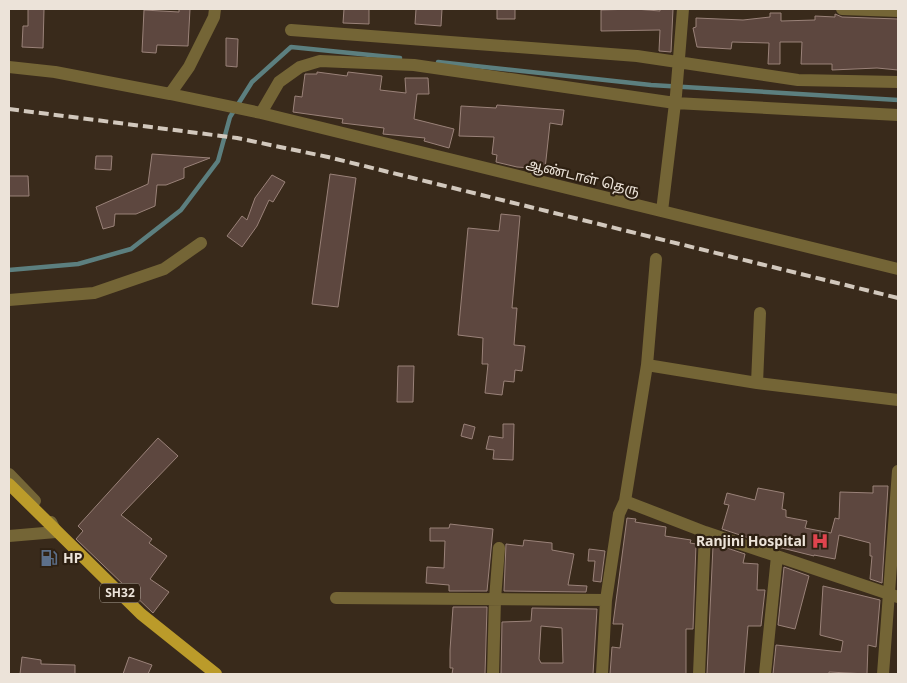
<svg xmlns="http://www.w3.org/2000/svg" width="907" height="683" viewBox="0 0 907 683" font-family="'Noto Sans','Noto Sans Tamil',sans-serif">
	<style>
		.lines { fill: none; stroke-linecap: round; stroke-linejoin: round }
		.stream { stroke: #5c7f7f; stroke-width: 4.5 }
		.building { fill: #5d473f; stroke: #9a8279; fill-rule: evenodd }
		.minor { stroke: #746536; stroke-width: 12 }
		.major { stroke: #bb9b2a; stroke-width: 12 }
		.rail { stroke: #d2c8bd; stroke-width: 4; stroke-dasharray: 10 5; stroke-linecap: butt }
		.labels { text-anchor: middle; stroke-width: 4.5; stroke-linejoin: round; paint-order: stroke }
		.shield { fill: #2e2012; stroke: #b3a89d; stroke-width: 1 }
		.shield-label { font-size: 12px; font-weight: bold; fill: #ece3d9 }
		.street-label { font-size: 14px; fill: #ece3d9; stroke: #2e2012 }
		.poi-label { font-size: 14px; font-weight: bold; fill: #ece3d9; stroke: #2e2012; text-anchor: end }
	</style>
	<rect width="100%" height="100%" fill="#392a1b"/>
	<g class="lines">
		<path class="stream" d="M438,62L651,85L898,100
			M9,270L78,264L131,249L181,210L218,161L230,117L252,82L291,47L400,58"/>
	</g>
	<path class="building" d="M28,9H44L43,48L22,47L23,26H28Z
		M179,9H190L188,46L157,45L156,53L142,52L144,10L179,12Z
		M344,9H369V24L343,23Z
		M416,9H442L441,26L415,24Z
		M497,9H515V19H497Z
		M635,9L660,11V9H673L671,52L659,51L660,30L601,31V10Z
		M770,13H781V21L815,20V16L835,17V14L842,17L898,19V70L877,68L832,70V64H801L802,42H780V64H768L769,43L732,42L731,49L697,47L693,28L696,27V18L743,20L770,17Z
		M226,38L238,39L237,67L226,66Z
		M317,72L347,76L348,72L382,76L380,90L406,93L405,78H428L429,94H417L414,119L454,129L449,148L424,141L425,138L383,134L384,128L342,123L343,119L293,112L295,96L302,97L305,74H317Z
		M497,105L564,110L562,125L550,123L545,169L517,167L496,162L497,155L492,154L494,137L459,136L461,106L496,108Z
		M152,154L210,158L184,168V178L166,185H157L155,206L136,214H115L114,226L103,229L96,207L148,184Z
		M96,156H112L111,170L95,169Z
		M330,174L356,178L338,307L312,304Z
		M272,175L285,182L273,202L269,200L257,226L242,247L227,236L242,216L247,220L255,198Z
		M9,176H28L29,196H9Z
		M501,214L520,216L512,308H517L514,345L525,346L522,371L515,370L514,382L504,381L502,395L485,393L488,364H482L483,338L458,335L468,228L499,231Z
		M398,366H414L413,402H397Z
		M464,424L475,427L472,439L461,436Z
		M503,424H514L513,460L493,459L494,450L486,449L489,436L503,438Z
		M158,438L178,456L121,515L152,539L149,543L167,556L150,579L169,592L153,613L76,539L83,531L78,526Z
		M873,486H888L882,583L870,579L872,556H870V543L839,535L835,559L814,555V556L770,545L722,529L729,505L724,504L727,493L755,500L758,488L784,493L782,509L786,510V517L807,521L805,528L831,533L835,518L839,519L840,492L873,493Z
		M627,518L636,519L635,522L666,527L665,536L691,540L690,543L696,544L693,629H686V674H610L612,647L620,648L623,624H613Z
		M450,524L493,529L487,591H449V585L426,583L427,567L444,568L445,541H430V528H449Z
		M524,540L552,543V550L574,554L568,585L587,586L586,592L504,591L506,544L523,546Z
		M718,545L745,554L743,563L758,564L757,590H765L761,626H748L744,674H707L713,546L718,547Z
		M589,549L605,551L601,582L593,581L595,561H588Z
		M784,567L809,576L795,629L778,625Z
		M823,586L880,600L876,647L868,645L867,674L829,672V674H773L776,645L841,652L843,641L820,635Z
		M453,607H487L485,674H452L453,668H450V650Z
		M532,608L597,609L593,674H501L502,622L531,621ZM541,626L562,628L563,663H541L539,659Z
		M22,657L41,660V664L75,665V674H20Z
		M129,657L152,665L148,674H123Z"/>
	<g class="lines">
		<path class="minor" d="M842,9L898,11
			M291,30L637,56L798,80L898,82
			M9,67L55,72L170,94L189,67L214,17L215,9
			M170,94L261,113L279,82L300,67L320,61L414,65L675,103L898,115
			M261,113L898,269
			M662,211L676,95L683,9
			M656,259L647,365L625,501L705,532L898,597
			M9,300L94,293L164,269L201,243
			M760,313L757,383L898,400
			M647,365L757,383
			M9,474L35,501
			M9,536L56,532L51,522
			M336,598L606,600
			M493,674L495,599L499,548
			M602,674L606,600L619,514L625,501
			M699,674L705,532
			M765,674L777,556
			M883,674L898,471"/>
		<path class="major" d="M9,484L141,614L216,674"/>
		<path class="rail" d="M9,109L237,138L328,157L898,298"/>
	</g>
	<defs>
		<g id="hospital-bare" transform="scale(1.35)"><path d="M-5-5h3v3.5h4V-5h3V5h-3V1.5h-4V5h-3Z" fill="#e0444e" stroke="#2e2012" stroke-width="2.5" paint-order="stroke"/></g>
		<g id="fuel-bare" transform="scale(1.35)"><path d="M-5.5-6h7V0h2V4h1.3V-2.5L3-4.5l.8-.8L6-3V5H2.5V1h-1V6h-7ZM-4.2-4.7v3.2H.2V-4.7Z" fill="#5c6f8a" stroke="#2e2012" stroke-width="2.5" paint-order="stroke"/></g>
	</defs>
	<g fill-rule="evenodd">
		<use href="#hospital-bare" x="820" y="541"/>
		<use href="#fuel-bare" x="49" y="558"/>
	</g>
	<g class="labels">
		<rect class="shield" x="100" y="583.5" width="40" height="19" rx="4"/>
		<g class="shield-label">
			<text x="120" y="597">SH32</text>
		</g>
		<g class="street-label">
			<text transform="translate(583 177) rotate(14)" y="5">ஆண்டாள் தெரு</text>
		</g>
		<g class="poi-label">
			<text x="806" y="546">Ranjini Hospital</text>
			<text x="63" y="563" text-anchor="start">HP</text>
		</g>
	</g>
	<rect width="907" height="683" fill="none" stroke="#ece3d9" stroke-width="20"/>
</svg>
